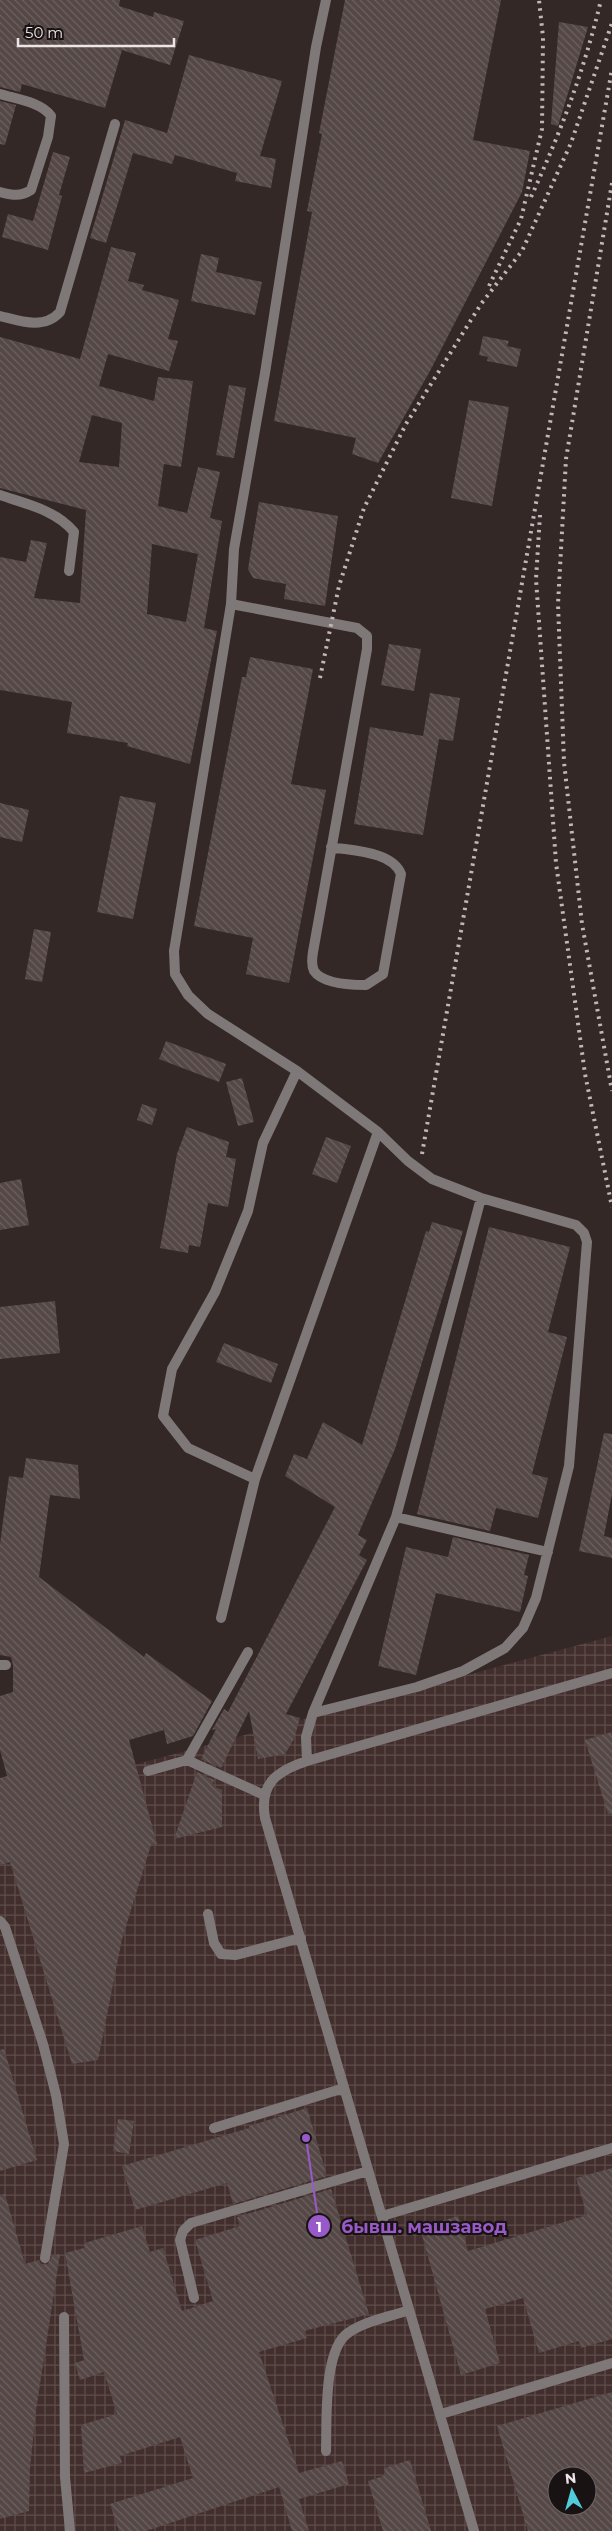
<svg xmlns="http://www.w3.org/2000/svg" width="612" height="2531" viewBox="0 0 612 2531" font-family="Montserrat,sans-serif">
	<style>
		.industrial { fill: url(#industrial-grid); fill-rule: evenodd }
		.building { fill: url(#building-back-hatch); fill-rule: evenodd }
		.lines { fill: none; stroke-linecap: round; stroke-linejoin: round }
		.lane { stroke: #7f7878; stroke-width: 10 }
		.street { stroke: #7f7878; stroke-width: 10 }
		.rail { stroke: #c0b7b7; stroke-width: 4; stroke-dasharray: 2.5 5; stroke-linecap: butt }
		.leader { fill: none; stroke: #985ac9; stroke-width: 2 }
		.callout-dot { fill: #985ac9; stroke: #181212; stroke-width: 2 }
		.mark-label { font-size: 15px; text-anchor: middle; font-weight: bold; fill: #fff }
		.callout-label { font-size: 18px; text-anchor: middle; font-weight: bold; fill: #985ac9; stroke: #181212; stroke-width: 4.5; stroke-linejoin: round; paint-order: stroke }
	</style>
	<defs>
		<pattern id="industrial-grid" width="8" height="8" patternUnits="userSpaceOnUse" patternTransform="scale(1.25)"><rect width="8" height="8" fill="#422f2d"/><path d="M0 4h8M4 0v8" fill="none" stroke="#5e4d4b"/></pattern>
		<pattern id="building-back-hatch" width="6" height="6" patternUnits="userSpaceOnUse" patternTransform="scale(1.25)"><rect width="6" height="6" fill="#544745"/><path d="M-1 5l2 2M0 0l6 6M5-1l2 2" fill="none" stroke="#6d6260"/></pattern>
	</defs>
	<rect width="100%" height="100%" fill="#342827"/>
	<path class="industrial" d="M612,1636V2531H0V1801ZM557,2476H587V2506H557Z"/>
	<path class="building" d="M0,0H120L119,6L153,17L154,12L184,21L170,65L122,50L105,108L22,84L20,92L0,87Z
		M345,0H501L473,140L530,151L522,192L430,371L378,463L352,454L356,438L274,421L312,212L307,211L322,134L319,133Z
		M559,22L588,27L558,126L551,124Z
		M189,55L282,81L260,156L276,159L271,188L235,181L237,173L175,155L172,164L133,153L106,243L90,238L125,120L167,133Z
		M0,101L16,105L5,145L0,144Z
		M53,152L70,157L59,195L62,196L48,250L2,237L8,214L33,221Z
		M111,247L136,253L128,281L144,285L142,290L179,300L168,339L178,341L169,371L108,354L99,386L154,401L158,377L193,381L181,467L164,464L158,506L187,513L198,467L220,472L210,518L222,521L204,628L217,631L190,764L127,746L128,743L67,733L72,702L0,690V557L26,562L31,540L47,543L34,598L80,603L86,510L0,488V337L80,359ZM92,415L122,423L119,467L79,462ZM152,544L198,554L186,622L147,614Z
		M201,254L219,258L216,272L262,282L255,315L191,301Z
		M483,336L509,341L507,346L521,349L517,367L487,361L488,357L479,355Z
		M229,385L246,388L234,458L216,455Z
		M469,400L509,407L492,506L451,498Z
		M259,502L338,516L325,606L284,599L286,584L253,578L248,569Z
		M389,644L421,649L414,691L381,685Z
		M250,657L313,669L291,784L326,790L289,983L246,974L253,938L194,926L242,677H246Z
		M430,693L460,698L453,741L439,739L423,835L354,824L370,727L423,736Z
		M120,796L156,803L133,919L97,912Z
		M0,803L29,810L22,842L0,837Z
		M34,929L51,932L42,982L25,979Z
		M166,1041L226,1064L219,1082L159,1059Z
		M242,1078L254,1122L238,1126L226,1082Z
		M142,1104L157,1109L152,1125L137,1120Z
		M187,1127L229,1142L226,1157L236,1159L228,1207L208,1203L200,1247L189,1245L188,1253L160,1248L177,1154Z
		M326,1137L351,1146L337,1183L312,1174Z
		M21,1179L29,1225L0,1230V1183Z
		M432,1222L463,1231L395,1449L358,1535L367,1540L359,1555L367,1560L286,1714L300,1718L294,1739L285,1754L258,1759L249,1711L221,1768L201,1759L216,1729L212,1730L224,1709L228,1712L335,1507L285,1476L294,1454L307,1459L323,1422L362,1445L426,1231L429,1232Z
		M489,1227L570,1247L548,1332L567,1337L532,1474L548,1478L538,1518L496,1508L490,1531L417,1514Z
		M55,1301L60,1353L0,1359V1307Z
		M224,1343L278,1364L271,1383L216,1362Z
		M604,1433L612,1434V1494L604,1536L612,1538V1558L579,1551Z
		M26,1458L78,1465L80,1499L50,1495L39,1577L144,1657L146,1653L212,1701L193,1736L167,1744L164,1730L129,1740L157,1844L151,1845L122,1939L98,2060L72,2064L10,1862L0,1865V1778L7,1776L0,1750V1696L13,1692V1665L11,1657L0,1655V1544L9,1476L23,1478Z
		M453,1537L529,1555L524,1575L528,1576L520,1612L436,1593L416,1675L378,1666L406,1547L448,1557Z
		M612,1732V1814H608L585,1740Z
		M197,1772L214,1780L212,1786L222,1790V1827L174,1839Z
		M4,2049L37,2160L0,2171V2050Z
		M307,2108L327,2176L233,2204L227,2183L135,2210L122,2166L249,2128V2126Z
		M118,2119L134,2121L129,2154L113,2151Z
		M612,2168V2339L581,2348L579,2341L539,2353L523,2298L485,2309L500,2363L461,2375L420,2228L458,2216L468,2251L587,2215L576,2178Z
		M331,2189L369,2314L304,2331L307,2338L259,2352L299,2473L342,2461L349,2484L299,2499L309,2531H292L279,2487L146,2531H119L110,2504L193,2478L180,2437L120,2456L122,2463L84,2473L81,2425L117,2414L104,2372L80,2380L75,2363L84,2360L65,2253L84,2248L85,2243L142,2226L150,2252L163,2248L182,2311L213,2301L195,2240L240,2226L237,2217Z
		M5,2194L25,2264L39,2260L41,2264L47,2265L52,2256L60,2254L36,2410L30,2468L29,2511L0,2519V2195Z
		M612,2392V2531H528L497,2426ZM557,2476H587V2506H557Z
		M410,2460L431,2531H383L368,2481L386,2475L384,2468Z"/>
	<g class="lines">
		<path class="lane" d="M0,94C16,99 41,102 51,116L48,137L31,190C20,197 12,195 0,192
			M0,316C20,321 44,330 60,312L115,124
			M0,495C26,504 56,510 74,532L69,571
			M231,604L357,628L367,636V649L313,952C312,958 311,965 314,971C323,984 352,985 366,985L383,974L401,874C392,851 352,851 331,847
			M174,951L175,974L188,995L208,1014L297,1071L378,1132L408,1161L432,1179L481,1198L576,1225L584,1233L587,1242L569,1466L536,1598L523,1628L505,1648L463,1671L417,1687L313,1713L396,1517L481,1198
			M255,1479L188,1448L163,1416L172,1369L215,1292L248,1211L263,1143L297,1071
			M396,1517L548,1552
			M221,1618L255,1479L378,1132
			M0,1665H6
			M313,1713L306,1737L307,1761C277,1771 259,1783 265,1818L474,2531
			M187,1760L248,1652
			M307,1761L612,1673
			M148,1771L187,1760L264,1795
			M208,1914L214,1943L221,1954L236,1955L301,1938
			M0,1921L5,1927L43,2044L56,2095L64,2144L45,2258
			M214,2128L344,2088
			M382,2216L612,2148
			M194,2298L180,2240L183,2231L191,2223L368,2171
			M64,2317L65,2477L70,2531
			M441,2414L612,2363
			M326,2451C327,2422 323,2350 348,2333C365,2321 389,2317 409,2310"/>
		<path class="street" d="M174,951L231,604L234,549L265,373L316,47L326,0"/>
		<path class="rail" d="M612,183L566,459L558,604L564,762L582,924L612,1091
			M531,197C561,131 584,71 601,0
			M489,286L521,219L542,129L543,37L539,0
			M540,515L536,579L556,863L585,1074L612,1207
			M320,678L339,586L364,508L406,424L481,304L522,251L571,143L612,23
			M422,1154L612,69"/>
	</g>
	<path class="leader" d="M306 2138L319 2226"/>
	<g class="callout-dot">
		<circle cx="306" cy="2138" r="5"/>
		<circle cx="319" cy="2226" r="12"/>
	</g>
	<g class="mark-label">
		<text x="319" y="2232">1</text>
	</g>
	<g class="callout-label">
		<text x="424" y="2233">бывш. машзавод</text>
	</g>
	<g transform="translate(572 2491) rotate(354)"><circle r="24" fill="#181212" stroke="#6e6767"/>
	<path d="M0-4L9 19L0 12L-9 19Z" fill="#52cbd9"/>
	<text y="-8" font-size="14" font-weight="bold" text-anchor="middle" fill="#eee6e6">N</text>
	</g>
	<path d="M18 38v8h156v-8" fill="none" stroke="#eee6e6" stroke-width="2.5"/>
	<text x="25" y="38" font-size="15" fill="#eee6e6" stroke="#181212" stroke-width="4" paint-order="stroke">50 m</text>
</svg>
